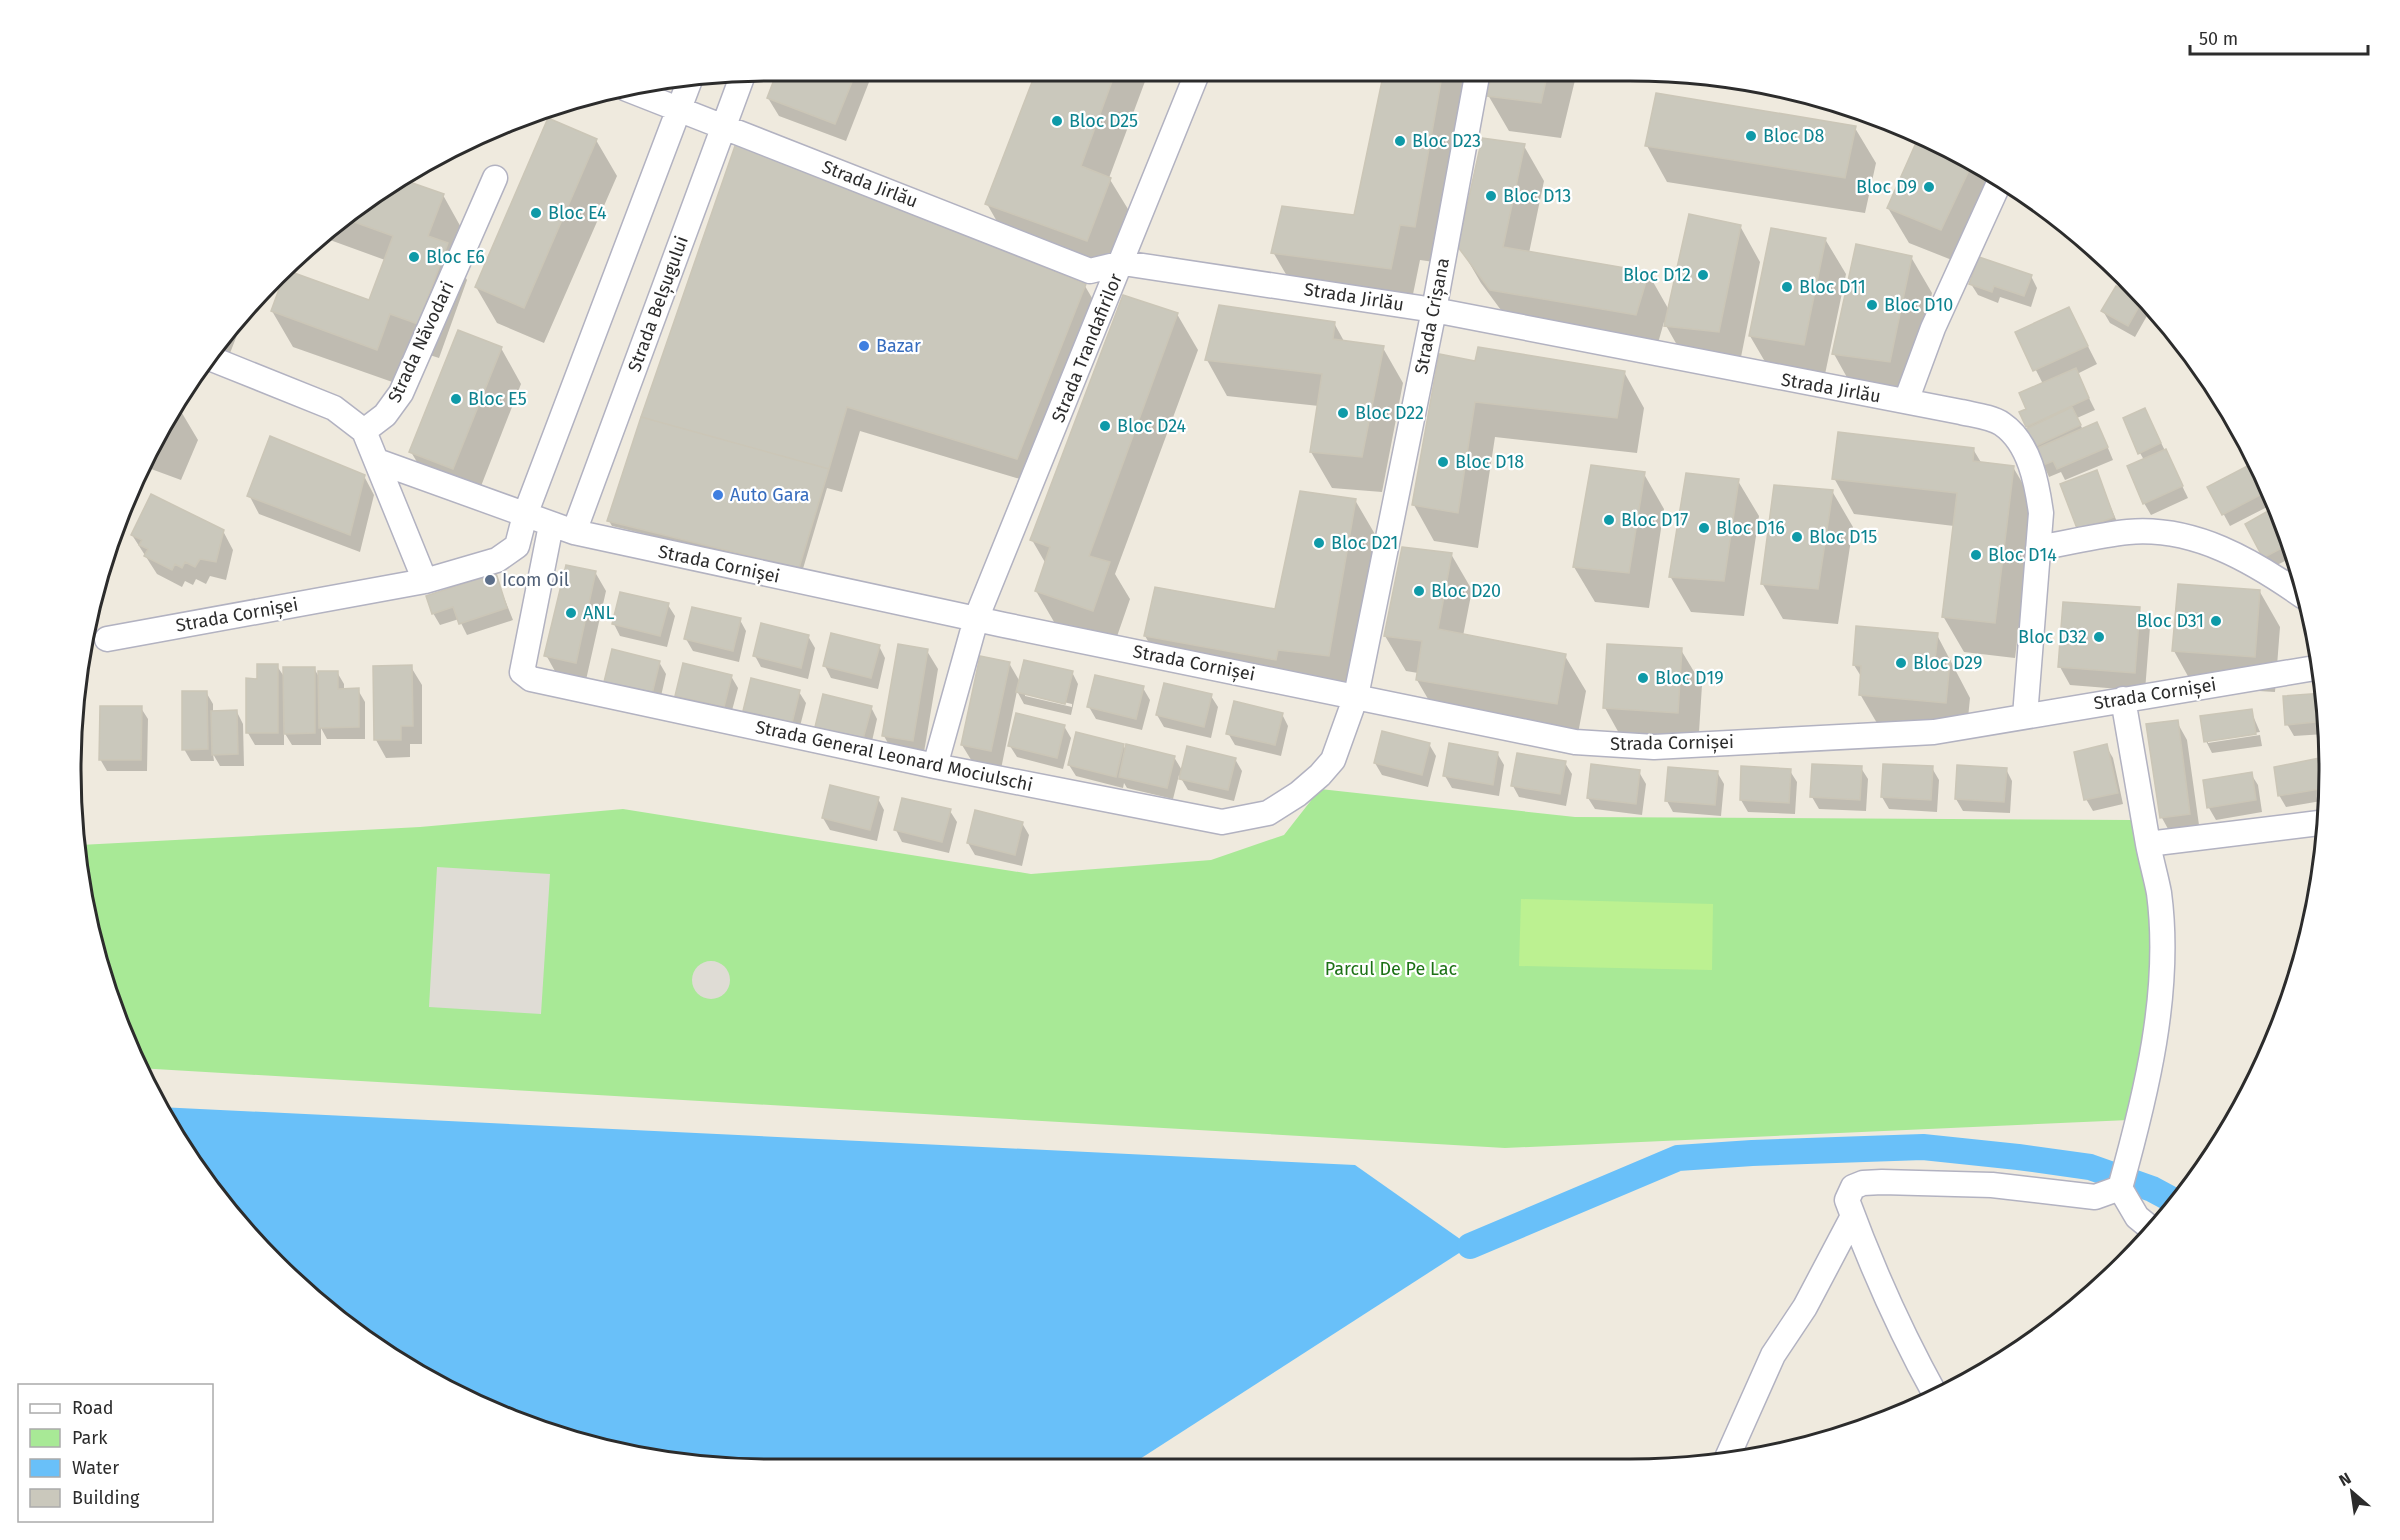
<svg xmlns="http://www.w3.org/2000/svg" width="2400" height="1540" viewBox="0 0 2400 1540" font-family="'Fira Sans',sans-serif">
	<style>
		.green { fill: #a8e996 }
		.pitch { fill: #bcf191 }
		.plaza { fill: #dfdcd5 }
		.water { fill: #69c0f9 }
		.shadow { fill: #0003; fill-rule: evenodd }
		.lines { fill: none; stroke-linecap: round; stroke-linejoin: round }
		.canal { stroke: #69c0f9; stroke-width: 26 }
		.building { fill: #cac8bc; stroke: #cbc6b7; stroke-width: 1.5 }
		.minor-casing { stroke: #b2b2c1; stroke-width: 27 }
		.minor { stroke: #fff; stroke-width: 24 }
		.culture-dot { fill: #0f9aa8; stroke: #fff; stroke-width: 2 }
		.shop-dot { fill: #3f7fe0; stroke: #fff; stroke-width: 2 }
		.service-dot { fill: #5c6f8a; stroke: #fff; stroke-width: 2 }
		.labels { text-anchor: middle; stroke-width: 4.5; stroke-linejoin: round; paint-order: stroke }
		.culture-label { font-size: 18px; fill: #0d838f; stroke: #fff; text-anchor: start }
		.street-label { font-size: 18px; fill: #2c2c2c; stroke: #fff }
		.shop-label { font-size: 18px; fill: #366cbe; stroke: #fff; text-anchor: start }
		.service-label { font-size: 18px; fill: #4e5e75; stroke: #fff; text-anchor: start }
		.park-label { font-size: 18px; fill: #1c7115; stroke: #fff }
		.rim { fill: none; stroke: #2c2c2c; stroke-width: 3 }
	</style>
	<rect width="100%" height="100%" fill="#efeade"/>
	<path class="green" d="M1320,789L1575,817L2133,820C2139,844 2150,871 2152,896C2157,970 2144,1047 2129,1120L1505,1148L138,1068L94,951L80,845L420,827L623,809L1031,874L1211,860L1284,835Z"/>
	<path class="pitch" d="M1521,899L1713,904L1712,970L1519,966Z"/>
	<path class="plaza" d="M437,867L550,874L541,1014L429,1007Z
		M692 980a19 19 0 1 1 38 0a19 19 0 1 1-38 0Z"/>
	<path class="water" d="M159,1107L1355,1165L1470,1246L1129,1466L753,1464L658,1458L503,1416L344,1325L244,1231L188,1158Z"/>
	<path class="shadow" d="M1147,76L1109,178L1131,214L1107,276L1007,239L987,204L1035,77Z
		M1384,76H1468L1434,262L1420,260L1411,304L1294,288L1273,252L1355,216Z
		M1493,76H1576L1561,138L1509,131L1488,95Z
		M776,77H871L846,141L779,116L768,98Z
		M1855,128L1876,163L1865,213L1667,182L1647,146Z
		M1920,137L1999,183L1962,264L1909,243L1888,208Z
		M596,140L617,176L544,343L497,323L476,287Z
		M1524,146L1544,181L1529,253L1648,273L1669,310L1740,226L1760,262L1739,367L1686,361L1664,322L1656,350L1512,325L1481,283L1460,247Z
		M399,180L443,195L463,231L454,257L467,280L439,358L411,349L398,384L293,347L272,311L370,302L385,260L319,236L381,189Z
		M2061,219L2098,255L2064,237L2057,225Z
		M1825,239L1846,274L1824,379L1771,372L1750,336Z
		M1911,257L1932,293L1910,397L1854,390L1834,354Z
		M2031,276L2037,288L2031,307L2000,297L1998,303L1978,295L1971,284Z
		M1085,286L1099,310L1030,482L860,431L842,492L827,488L802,572L612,526L609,521Z
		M2141,302L2148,314L2135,337L2110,323L2103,311Z
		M2069,309L2097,364L2077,374L2095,410L2077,418L2083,430L2103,436L2113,460L2065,480L2061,472L2049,477L2021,413L2028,410L2043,384L2017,333Z
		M246,312L225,366L205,359L215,344Z
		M1177,314L1198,350L1115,574L1130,599L1114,645L1057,627L1036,591L1046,564L1032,540Z
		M1334,323L1345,343L1383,348L1403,383L1382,492L1332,488L1311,452L1319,406L1227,396L1207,360Z
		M2175,335L2192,360L2190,361Z
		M501,348L521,384L474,504L432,487L411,452Z
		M1476,363L1624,372L1644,408L1637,453L1495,437L1478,548L1434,541L1414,505Z
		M176,403L198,440L181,480L143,466L164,421Z
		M2232,415L2252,455L2246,458L2224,419Z
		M2151,422L2188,498L2151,515L2144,503V460L2140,453Z
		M1973,449L1982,464L2013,467L2034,503L2015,658L1964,652L1943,616L1954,526L1854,514L1834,478Z
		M2255,463L2273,504L2230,526L2209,487Z
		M2096,472L2120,529L2086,542Z
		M1644,474L1664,509L1649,608L1595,602L1574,567Z
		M364,476L374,495L360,552L259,514L249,495Z
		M1738,481L1759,516L1744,616L1691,612L1670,576Z
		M1832,491L1853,527L1838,624L1783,619L1762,583Z
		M1355,500L1376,536L1349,691L1296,695L1166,671L1145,636L1276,611Z
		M2276,509L2295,556L2271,568L2247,524Z
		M223,531L233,550L226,580L210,576L206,584L196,579L193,585L185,581L182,587L157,574L132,535Z
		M1451,554L1472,590L1463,636L1565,656L1586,691L1577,739L1438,716L1417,680L1418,673L1406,671L1385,636Z
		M595,572L606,591L586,680L556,673L546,655Z
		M495,575L513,620L467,635L459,619L440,625L433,613Z
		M2260,592L2280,627L2275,692L2194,687L2174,651Z
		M2065,603L2139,609L2150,627L2145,691L2070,685L2060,667Z
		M668,605L675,616L667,647L620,636L614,624Z
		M740,620L746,631L739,662L693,651L686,639Z
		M1937,635L1970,698L1966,738L1881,730L1860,694L1862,678L1854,665Z
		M808,636L815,648L808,679L761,667L755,656Z
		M879,646L885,658L878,689L831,678L825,666Z
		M1681,650L1702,685L1698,748L1625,744L1605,708Z
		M927,651L938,669L923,758L894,754L884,736Z
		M659,662L666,674L659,705L612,694L605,682Z
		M1009,663L1020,682L1072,672L1078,684L1071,715L1024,704L1017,691L1001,769L973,763L962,745ZM1025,693L1072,704V707L1025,696Z
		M277,666L285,678L314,668L320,679L337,672L344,684V690H358L365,702V739H327L321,728V745H292L284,732V745H255L248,733L258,680Z
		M411,667L422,685V744H410V757L386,758L376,740Z
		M731,676L738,688L730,718L684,707L677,695Z
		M1143,688L1150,700L1142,730L1096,719L1089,707Z
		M206,692L213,704V712H237L243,724L244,766H220L213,754L214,761H191L184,749Z
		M799,692L806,703L798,734L752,723L745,711Z
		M2324,695L2325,734L2294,736L2287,724Z
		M1211,696L1218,707L1211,738L1164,727L1157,715Z
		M871,707L877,719L870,750L823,739L816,727Z
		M141,708L148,719L147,771H107L100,759Z
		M2251,711L2260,732L2208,740V743L2260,735L2262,746L2212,753L2206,741Z
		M1282,714L1288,726L1281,756L1235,745L1228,733Z
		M2177,722L2187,740L2200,832L2172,836L2162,818L2148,725Z
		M1064,726L1071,738L1063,769L1017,757L1010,746Z
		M1429,744L1436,756L1428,787L1382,775L1375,763Z
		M1123,745L1126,750L1174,757L1183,772L1235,759L1242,771L1234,801L1188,790L1179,775L1173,799L1127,788L1124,783L1123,788L1076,776L1069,765Z
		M2106,746L2113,758L2123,804L2093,811L2086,799Z
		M1497,753L1504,765L1499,796L1452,788L1445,776Z
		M2320,760L2326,772L2327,800L2286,807L2279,795Z
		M1565,763L1572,774L1566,806L1519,797L1513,786Z
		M1861,768L1868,779L1866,811L1819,809L1812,797Z
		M1932,768L1939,780L1937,812L1889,809L1882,797Z
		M2006,769L2012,781L2010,813L1963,811L1956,799Z
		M1790,771L1797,782L1795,814L1748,812L1741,800Z
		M1639,772L1646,784L1642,815L1595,809L1588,798Z
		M1717,772L1724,784L1721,816L1673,812L1667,801Z
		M2251,774L2258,785L2262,812L2216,820L2209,808L2205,781Z
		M878,799L884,810L877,841L830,830L823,818Z
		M950,811L957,822L949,853L902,842L896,830Z
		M1022,823L1029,835L1022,866L975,855L968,843Z"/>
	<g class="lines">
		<path class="canal" d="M1470,1246L1678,1158L1752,1153L1923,1147L2018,1157L2090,1167L2152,1189L2178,1203"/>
	</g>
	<path class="building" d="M1114,76L1081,166L1111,178L1087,241L985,204L1034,77Z
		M1383,76H1442L1415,227L1400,225L1391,269L1271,253L1282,206L1354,215Z
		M1491,76H1547L1541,103L1487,96Z
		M775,77H854L835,124L767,98Z
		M1656,93L1856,126L1845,178L1645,146Z
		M548,118L597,139L524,308L475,287Z
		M1919,136L1971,166L1941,230L1887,208Z
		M1482,138L1525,144L1503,247L1649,272L1636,315L1490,290L1458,247Z
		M736,143L1086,284L1017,459L847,407L829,469L641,417Z
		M401,179L444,194L428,236L448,243L418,324L390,314L377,350L271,311L286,270L369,300L393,236L343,218L381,189Z
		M1689,214L1741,225L1719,332L1664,326Z
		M2059,218L2082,240L2056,225Z
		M1771,228L1826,238L1804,345L1749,336Z
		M1856,244L1912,256L1890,362L1832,354Z
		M1979,257L2032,275L2024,296L1994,286L1992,292L1969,284Z
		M2116,286L2142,301L2128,326L2101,311Z
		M1123,295L1178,313L1089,556L1110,562L1093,611L1035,591L1050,547L1030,540Z
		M1219,305L1335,322L1333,339L1384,346L1362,457L1310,452L1322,374L1205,360Z
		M2069,307L2088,346L2033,371L2015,332Z
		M458,330L502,347L453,469L409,452Z
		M1478,347L1625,371L1617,418L1475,402L1458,513L1412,505L1439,354L1475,361Z
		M2076,368L2089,398L2026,427L2019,412L2026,409L2019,393Z
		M176,402L178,403L161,446L154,443Z
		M2072,407L2081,425L2034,447L2026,429Z
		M2145,408L2161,443L2138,454L2123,418Z
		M2231,413L2246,443L2238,447L2222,418Z
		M641,417L829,469L799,568L607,521Z
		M2097,422L2108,447L2057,469L2053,461L2041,466L2033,450Z
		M1838,432L1974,448L1973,461L2014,466L1995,623L1942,617L1957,493L1832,479Z
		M270,436L365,475L350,535L247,496Z
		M2166,449L2183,486L2143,504L2127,466Z
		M2255,462L2268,491L2222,515L2207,487Z
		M1591,465L1645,472L1629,573L1573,567Z
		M2097,470L2114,517L2078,531L2060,484Z
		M1686,473L1739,479L1724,581L1669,577Z
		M1774,485L1833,490L1818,589L1761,584Z
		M1300,491L1356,499L1329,656L1278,650L1276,660L1144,636L1155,587L1275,609Z
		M151,494L224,530L216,562L200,559L195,567L185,562L182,568L175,564L172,570L144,556L148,549L139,545L142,540L131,535Z
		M2275,507L2291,543L2263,558L2245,524Z
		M1402,547L1452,553L1438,629L1566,654L1557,704L1416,680L1422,641L1384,636Z
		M566,565L596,571L576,663L544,656Z
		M496,573L507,608L459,624L453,607L432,614L426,596Z
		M2178,584L2260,590L2255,657L2172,651Z
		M620,592L669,603L660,636L612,624Z
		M2063,602L2140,607L2135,673L2058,667Z
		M692,607L741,618L733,651L684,639Z
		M761,623L809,635L801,668L753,656Z
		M1856,626L1938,633L1935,660L1950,661L1946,703L1859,695L1861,666L1853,665Z
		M831,633L880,645L871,678L823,666Z
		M898,644L928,649L913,741L882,736Z
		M1607,644L1682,648L1678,713L1603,708Z
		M612,649L660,661L652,694L604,682Z
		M980,656L1010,662L991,751L961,745Z
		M1024,660L1073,671L1065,704L1016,692Z
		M683,663L732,675L724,707L675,696Z
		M257,664H278V733H246V678L257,679Z
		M412,665L413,726H401V740H374L373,666Z
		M283,667H315V733L284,734Z
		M318,671H338V689L359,688V727L319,728Z
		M1095,675L1144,686L1136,719L1087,707Z
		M751,678L800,690L792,723L743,711Z
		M1164,683L1212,694L1204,727L1156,715Z
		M182,691H207L208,749L182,750Z
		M2324,693L2325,721L2285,725L2283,696Z
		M823,694L872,706L863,739L815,727Z
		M1234,701L1283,713L1275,745L1226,734Z
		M100,706H142L141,760H99Z
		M2252,709L2256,734L2204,742L2200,716Z
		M237,710L238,754L212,755L211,711Z
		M1016,713L1065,725L1057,758L1008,746Z
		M2178,720L2190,814L2160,818L2146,724Z
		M1382,731L1430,743L1422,775L1374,763Z
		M1076,732L1124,744L1116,777L1068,765Z
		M1449,743L1498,752L1493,785L1443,776Z
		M1126,744L1175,756L1167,788L1119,777Z
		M2107,744L2118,793L2084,800L2074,752Z
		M1187,746L1236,758L1228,790L1179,779Z
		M1517,753L1566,761L1560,794L1511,786Z
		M2320,758L2326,788L2278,796L2274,767Z
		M1591,764L1640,770L1636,804L1587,798Z
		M1812,764L1862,766L1860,800L1810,797Z
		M1883,764L1933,766L1931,800L1881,797Z
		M1957,765L2007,768L2004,802L1955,799Z
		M1741,766L1791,769L1789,803L1740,800Z
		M1668,767L1718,771L1715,805L1665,801Z
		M2252,772L2256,800L2207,808L2203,780Z
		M830,785L879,797L870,830L822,818Z
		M902,798L951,809L942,842L894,830Z
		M975,810L1023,822L1015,855L967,843Z"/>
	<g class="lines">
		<g class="minor-casing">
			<path id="minor" d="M627,89L1090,271L1123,263L1434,310L1961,412C1974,415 1992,417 2002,424C2030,443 2037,484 2041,513L2025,716
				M207,357L334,408L364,431L425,581
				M1906,401L1933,328L1999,183
				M364,431L385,415L401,393L495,178
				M377,461L574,532L1004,625L1575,742L1654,747L1934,732L2321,667
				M551,525L522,672L531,679L935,766L1222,822L1268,813L1298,794L1320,775L1333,760L1356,696L1434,310L1477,76
				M574,532L742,77
				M2038,548C2068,543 2098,535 2128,532C2194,526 2253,561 2304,597
				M107,639L425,581L497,560L517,546L525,515L691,77
				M2123,699L2148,844L2327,822
				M935,766L976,619L1196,76
				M2148,844C2151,860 2156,877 2159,893C2172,991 2146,1095 2120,1188L2137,1217L2153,1230
				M1936,1396C1901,1333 1872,1268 1847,1200L1853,1187L1863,1183L1882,1182L1992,1185L2095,1197L2120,1188
				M1727,1458L1773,1355L1805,1307L1853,1216"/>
		</g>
		<use href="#minor" class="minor"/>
	</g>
	<g class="culture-dot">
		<circle cx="1057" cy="121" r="6"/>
		<circle cx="1751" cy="136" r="6"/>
		<circle cx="1400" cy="141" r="6"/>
		<circle cx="1929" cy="187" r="6"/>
		<circle cx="1491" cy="196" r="6"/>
		<circle cx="536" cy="213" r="6"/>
		<circle cx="414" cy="257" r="6"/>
		<circle cx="1703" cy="275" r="6"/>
		<circle cx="1787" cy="287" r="6"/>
		<circle cx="1872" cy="305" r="6"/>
		<circle cx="456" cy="399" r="6"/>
		<circle cx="1343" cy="413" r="6"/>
		<circle cx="1105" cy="426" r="6"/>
		<circle cx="1443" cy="462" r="6"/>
		<circle cx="1609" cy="520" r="6"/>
		<circle cx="1704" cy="528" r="6"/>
		<circle cx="1797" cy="537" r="6"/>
		<circle cx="1319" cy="543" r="6"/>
		<circle cx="1976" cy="555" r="6"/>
		<circle cx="1419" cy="591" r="6"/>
		<circle cx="571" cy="613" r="6"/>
		<circle cx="2216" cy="621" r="6"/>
		<circle cx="2099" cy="637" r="6"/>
		<circle cx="1901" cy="663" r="6"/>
		<circle cx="1643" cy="678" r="6"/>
	</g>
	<g class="shop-dot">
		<circle cx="864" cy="346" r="6"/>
		<circle cx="718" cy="495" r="6"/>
	</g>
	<circle class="service-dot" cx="490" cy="580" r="6"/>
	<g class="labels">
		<g class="culture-label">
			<text x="1069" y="127">Bloc D25</text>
			<text x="1763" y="142">Bloc D8</text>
			<text x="1412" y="147">Bloc D23</text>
			<text x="1917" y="193" text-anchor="end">Bloc D9</text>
			<text x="1503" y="202">Bloc D13</text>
			<text x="548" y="219">Bloc E4</text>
			<text x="426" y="263">Bloc E6</text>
			<text x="1691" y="281" text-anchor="end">Bloc D12</text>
			<text x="1799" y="293">Bloc D11</text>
			<text x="1884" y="311">Bloc D10</text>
			<text x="468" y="405">Bloc E5</text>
			<text x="1355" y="419">Bloc D22</text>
			<text x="1117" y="432">Bloc D24</text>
			<text x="1455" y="468">Bloc D18</text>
			<text x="1621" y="526">Bloc D17</text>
			<text x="1716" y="534">Bloc D16</text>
			<text x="1809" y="543">Bloc D15</text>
			<text x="1331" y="549">Bloc D21</text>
			<text x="1988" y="561">Bloc D14</text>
			<text x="1431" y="597">Bloc D20</text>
			<text x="583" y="619">ANL</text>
			<text x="2204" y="627" text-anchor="end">Bloc D31</text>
			<text x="2087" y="643" text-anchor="end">Bloc D32</text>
			<text x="1913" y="669">Bloc D29</text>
			<text x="1655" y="684">Bloc D19</text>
		</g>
		<g class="street-label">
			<text transform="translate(870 184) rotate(21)" y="6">Strada Jirlău</text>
			<text transform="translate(1354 297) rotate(9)" y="6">Strada Jirlău</text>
			<text transform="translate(658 304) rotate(-70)" y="6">Strada Belșugului</text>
			<text transform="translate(1432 316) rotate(-79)" y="6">Strada Crișana</text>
			<text transform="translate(421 342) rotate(-65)" y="6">Strada Năvodari</text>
			<text transform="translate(1087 348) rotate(-68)" y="6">Strada Trandafirilor</text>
			<text transform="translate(1831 388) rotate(10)" y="6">Strada Jirlău</text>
			<text transform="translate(719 564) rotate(12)" y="6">Strada Cornișei</text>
			<text transform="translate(237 615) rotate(-10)" y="6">Strada Cornișei</text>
			<text transform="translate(1194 663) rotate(11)" y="6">Strada Cornișei</text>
			<text transform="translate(2155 694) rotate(-9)" y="6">Strada Cornișei</text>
			<text transform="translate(1672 743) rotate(-1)" y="6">Strada Cornișei</text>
			<text transform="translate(894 756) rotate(12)" y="6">Strada General Leonard Mociulschi</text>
		</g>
		<g class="shop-label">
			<text x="876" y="352">Bazar</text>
			<text x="730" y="501">Auto Gara</text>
		</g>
		<g class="service-label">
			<text x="502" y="586">Icom Oil</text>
		</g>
		<g class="park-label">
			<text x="1391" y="975">Parcul De Pe Lac</text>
		</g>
	</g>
	<path d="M0 0H2400V1540H0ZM770 81H1630A689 689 0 0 1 2319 770V770A689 689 0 0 1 1630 1459H770A689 689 0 0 1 81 770V770A689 689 0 0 1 770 81Z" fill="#fff" fill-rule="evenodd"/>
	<path class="rim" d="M770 81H1630A689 689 0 0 1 2319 770V770A689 689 0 0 1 1630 1459H770A689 689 0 0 1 81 770V770A689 689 0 0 1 770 81Z"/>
	<rect x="18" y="1384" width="195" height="138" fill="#ffffff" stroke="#ababab" stroke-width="1.5"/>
	<rect x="30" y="1404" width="30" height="9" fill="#ffffff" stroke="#ababab" stroke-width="1.5"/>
	<text x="72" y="1414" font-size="18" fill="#2c2c2c">Road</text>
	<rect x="30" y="1429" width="30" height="18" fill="#a8e996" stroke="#ababab" stroke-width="1.5"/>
	<text x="72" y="1444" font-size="18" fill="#2c2c2c">Park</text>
	<rect x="30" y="1459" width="30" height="18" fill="#69c0f9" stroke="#ababab" stroke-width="1.5"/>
	<text x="72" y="1474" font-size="18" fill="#2c2c2c">Water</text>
	<rect x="30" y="1489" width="30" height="18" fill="#cac8bc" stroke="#ababab" stroke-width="1.5"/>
	<text x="72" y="1504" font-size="18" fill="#2c2c2c">Building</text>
	<g transform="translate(2352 1492) rotate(331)" stroke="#ffffff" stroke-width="4.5" paint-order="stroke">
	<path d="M0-4.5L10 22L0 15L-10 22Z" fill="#2c2c2c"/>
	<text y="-9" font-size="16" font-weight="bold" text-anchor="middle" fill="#2c2c2c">N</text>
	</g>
	<path d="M2190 45v9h178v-9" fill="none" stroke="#2c2c2c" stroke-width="3"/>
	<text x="2199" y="45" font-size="18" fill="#2c2c2c" stroke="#ffffff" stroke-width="4.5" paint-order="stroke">50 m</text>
</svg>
